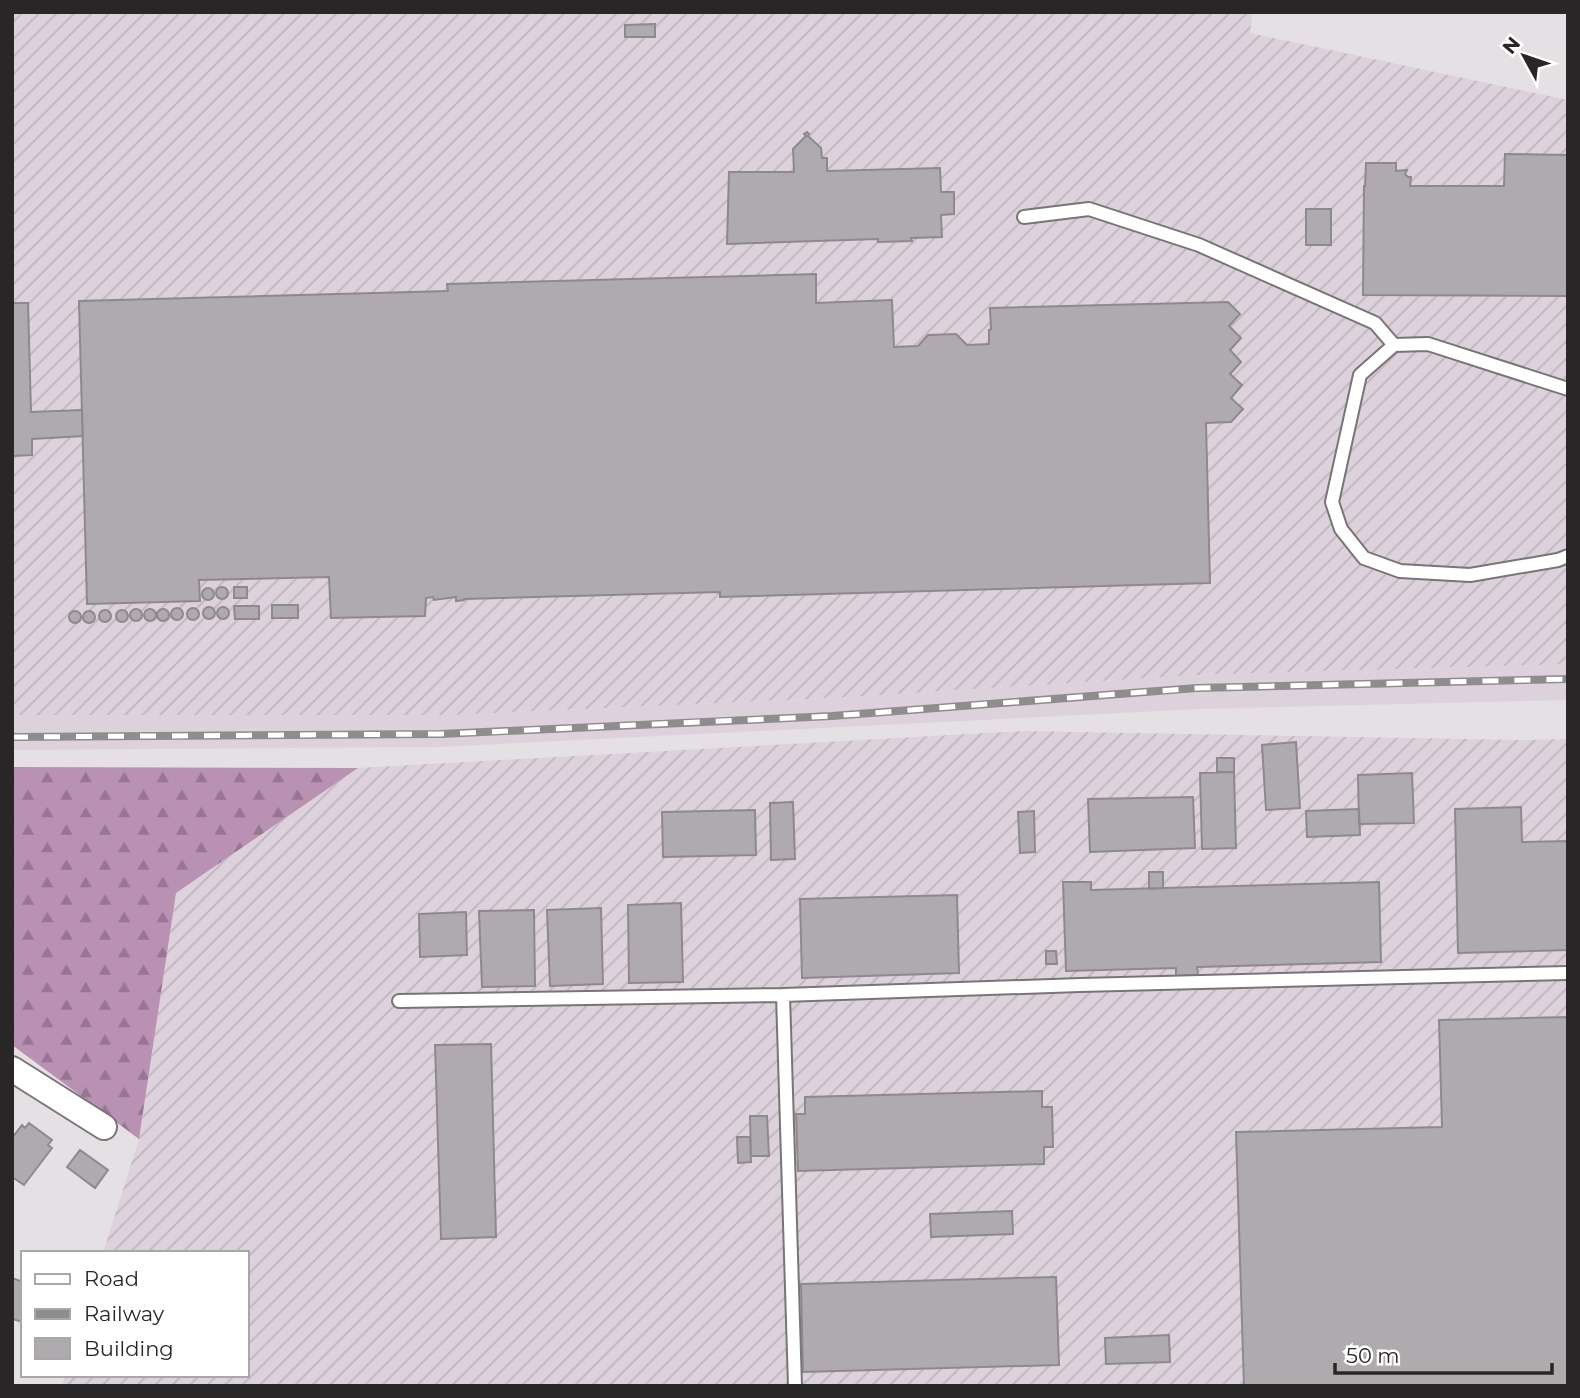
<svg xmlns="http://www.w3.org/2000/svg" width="1580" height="1398" viewBox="0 0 1580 1398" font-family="Montserrat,sans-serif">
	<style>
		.built { fill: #ddd2db }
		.industrial { fill: url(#industrial-furrows) }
		.forest { fill: url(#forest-firs) }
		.building { fill: #afaaae; stroke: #8d898c; stroke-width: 2 }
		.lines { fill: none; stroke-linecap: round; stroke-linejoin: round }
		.service-casing { stroke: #787477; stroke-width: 16 }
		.minor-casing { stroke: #787477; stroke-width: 28 }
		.service { stroke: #fff; stroke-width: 12 }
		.minor { stroke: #fff; stroke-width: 24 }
		.rail-casing { stroke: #8f8c8e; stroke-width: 8 }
		.rail { stroke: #fff; stroke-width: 5; stroke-dasharray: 16; stroke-linecap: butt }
	</style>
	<defs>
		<pattern id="industrial-furrows" width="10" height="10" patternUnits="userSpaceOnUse" patternTransform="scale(1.75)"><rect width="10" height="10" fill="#ddd2db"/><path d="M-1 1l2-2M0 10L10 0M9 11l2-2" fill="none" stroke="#beb4bc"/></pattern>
		<pattern id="forest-firs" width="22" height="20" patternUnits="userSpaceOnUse" patternTransform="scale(1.75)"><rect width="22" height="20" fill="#b891b3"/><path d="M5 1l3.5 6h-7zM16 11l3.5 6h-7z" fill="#967692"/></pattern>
	</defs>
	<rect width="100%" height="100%" fill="#e4e0e4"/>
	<path class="built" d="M1568,664V700L1201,709L439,747L12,750V715H448L832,698L1198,675Z"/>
	<path class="industrial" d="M12,12H1252L1250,33L1568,100V664L1198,675L832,698L448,715H12Z
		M1022,731L1522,740L1568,739V1386H62L65,1375H247V1253H103L139,1139L176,893L358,768Z"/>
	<path class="forest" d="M12,767L358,768L176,893L139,1139L12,1045Z"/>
	<path class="building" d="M655,24V37H625V25Z
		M807,132L809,134L808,136L821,148L822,158H827V171L940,168L941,192H954V214L941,215L942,237L911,238L912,241L878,242V239L727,244L729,172H794L793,149L806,136L804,134Z
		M1505,154L1568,155V296L1363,295L1364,186H1365L1366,163H1396V171L1407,170L1405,174L1408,177H1411L1410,186H1504Z
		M1306,209H1331V245H1306Z
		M816,274V303L892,300L894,347L918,346L928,335L956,334L967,345L989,344V330L991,329L990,308L1228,302L1240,314L1229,326L1241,338L1230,350L1241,362L1230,374L1242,385L1231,398L1243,409L1231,422L1206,423L1210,583L720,597V592L464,599V600L456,601V597L434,600L433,597L426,598L425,616L331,618L329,577L199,580L200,601L87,604L79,301L448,291L447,284Z
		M12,303H28L31,412L82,410L83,436L32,439V455L12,456Z
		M216 593a6 6 0 1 1 12 0a6 6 0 1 1-12 0Z
		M234,587H247V598H234Z
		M202 594a6 6 0 1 1 12 0a6 6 0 1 1-12 0Z
		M272,605H298V618H272Z
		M234,606H259V619H235Z
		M203 613a6 6 0 1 1 12 0a6 6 0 1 1-12 0Z
		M217 613a6 6 0 1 1 12 0a6 6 0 1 1-12 0Z
		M171 614a6 6 0 1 1 12 0a6 6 0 1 1-12 0Z
		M187 614a6 6 0 1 1 12 0a6 6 0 1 1-12 0Z
		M144 615a6 6 0 1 1 12 0a6 6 0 1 1-12 0Z
		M130 615a6 6 0 1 1 12 0a6 6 0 1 1-12 0Z
		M157 615a6 6 0 1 1 12 0a6 6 0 1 1-12 0Z
		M116 616a6 6 0 1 1 12 0a6 6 0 1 1-12 0Z
		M99 616a6 6 0 1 1 12 0a6 6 0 1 1-12 0Z
		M83 617a6 6 0 1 1 12 0a6 6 0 1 1-12 0Z
		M69 617a6 6 0 1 1 12 0a6 6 0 1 1-12 0Z
		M1296,742L1300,808L1266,810L1262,745Z
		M1217,758H1234V772H1217Z
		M1234,772L1236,848L1202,849L1200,773Z
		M1412,773L1414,823L1359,824L1358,775Z
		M1193,797L1195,848L1090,852L1088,799Z
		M793,802L795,859L771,860L770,803Z
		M1521,807L1522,842L1568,841V950L1458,953L1455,809Z
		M1359,809L1360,835L1307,837L1306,811Z
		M755,810L756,855L663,857L662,812Z
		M1034,811L1035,852L1020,853L1018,812Z
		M1149,872H1163V888L1149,889Z
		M1063,882H1091V890L1379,882L1381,962L1197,967L1198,975L1176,976V968L1066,971Z
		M957,895L959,973L802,978L800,899Z
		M681,903L683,982L629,983L628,905Z
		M601,908L603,984L550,986L547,910Z
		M534,910L535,986L482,987L479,911Z
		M466,912L467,955L420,957L419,914Z
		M1046,951H1056L1057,964H1046Z
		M1568,1017V1386H1244L1236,1132L1442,1127L1439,1020Z
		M491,1044L496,1237L441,1239L435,1045Z
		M1042,1091V1107H1052L1053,1147H1044V1164L798,1171L796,1114H805V1097Z
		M750,1116H767L769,1156H751Z
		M29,1123L52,1140L48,1145L52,1148L24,1185L12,1177V1138L22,1125L25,1128Z
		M737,1137H750L751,1162L738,1163Z
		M80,1150L108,1170L95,1188L67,1167Z
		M1012,1211L1013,1234L931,1237L930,1214Z
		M1056,1277L1059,1365L803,1372L801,1284Z
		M12,1278L23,1282V1322L12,1319Z
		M1169,1335L1170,1362L1106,1364L1105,1338Z"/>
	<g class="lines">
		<g class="service-casing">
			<path id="service" d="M1024,217L1089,209L1199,245L1375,323L1394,345
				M1568,389L1428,344L1394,345L1360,375L1332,502L1341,529L1364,558L1400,571L1470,575L1558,560L1568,556
				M783,995L795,1386
				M399,1001L783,995L1080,985L1568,973"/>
		</g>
		<g class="minor-casing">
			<path id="minor" d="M12,1069L104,1127"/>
		</g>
		<use href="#service" class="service"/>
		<use href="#minor" class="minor"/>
		<g class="rail-casing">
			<path id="rail" d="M12,737L441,734L832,716L1197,688L1568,679"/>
		</g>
		<use href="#rail" class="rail"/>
	</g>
	<rect width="1580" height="1398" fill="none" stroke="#282627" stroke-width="28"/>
	<rect x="21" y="1251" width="228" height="126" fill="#ffffff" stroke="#a9a8a9" stroke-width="2"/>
	<rect x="35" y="1274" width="35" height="10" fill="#ffffff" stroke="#a9a8a9" stroke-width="2"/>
	<text x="84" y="1286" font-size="21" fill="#282627">Road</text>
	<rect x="35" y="1309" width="35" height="10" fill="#8f8c8e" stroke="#a9a8a9" stroke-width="2"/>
	<text x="84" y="1321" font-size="21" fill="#282627">Railway</text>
	<rect x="35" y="1338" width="35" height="21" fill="#afaaae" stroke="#a9a8a9" stroke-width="2"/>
	<text x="84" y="1356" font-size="21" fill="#282627">Building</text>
	<g transform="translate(1524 56) rotate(310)" stroke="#ffffff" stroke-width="5" paint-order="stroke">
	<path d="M0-5L12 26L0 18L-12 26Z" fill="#282627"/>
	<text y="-10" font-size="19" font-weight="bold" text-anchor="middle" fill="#282627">N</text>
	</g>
	<path d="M1335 1363v10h217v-10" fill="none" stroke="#282627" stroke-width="3.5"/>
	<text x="1346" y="1363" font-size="21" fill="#282627" stroke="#ffffff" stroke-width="5" paint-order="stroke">50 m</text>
</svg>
